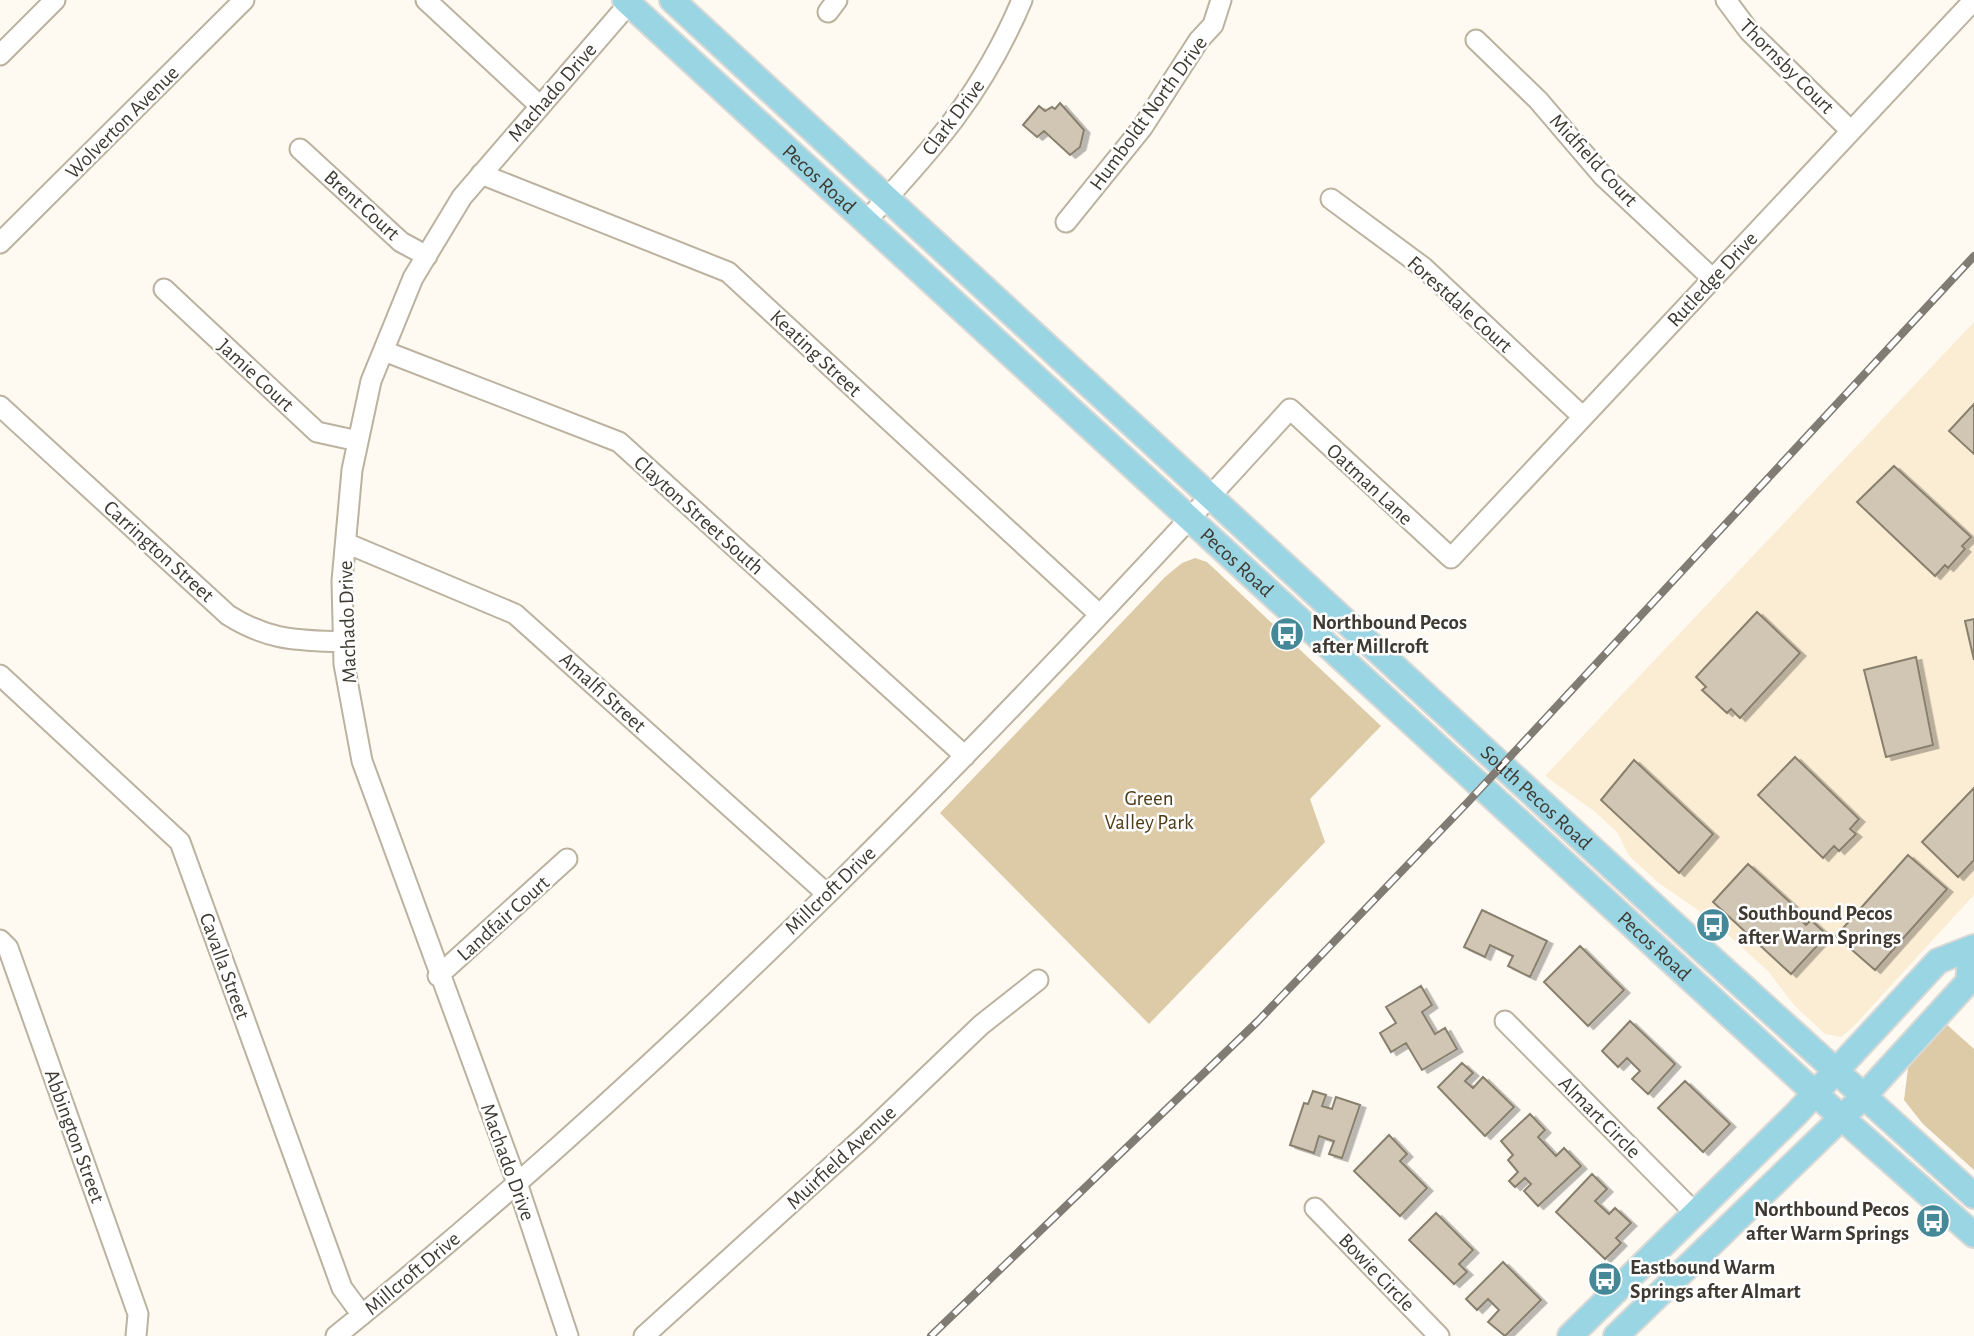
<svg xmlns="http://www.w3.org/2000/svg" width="1974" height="1336" viewBox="0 0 1974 1336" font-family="'Alegreya Sans',sans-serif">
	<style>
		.built { fill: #fbedd3 }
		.green { fill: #ddcaa6 }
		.building { fill: #d0c6b3; stroke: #887f6d; stroke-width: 2; filter: url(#shadow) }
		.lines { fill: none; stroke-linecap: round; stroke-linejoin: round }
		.minor-casing { stroke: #bbb29f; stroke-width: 23 }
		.major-casing { stroke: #d8d8d6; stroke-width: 28 }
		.minor { stroke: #fff; stroke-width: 19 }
		.major { stroke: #9ad5e3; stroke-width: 24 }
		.rail-casing { stroke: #807c74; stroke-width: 8 }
		.rail { stroke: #fff; stroke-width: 5; stroke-dasharray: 16; stroke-linecap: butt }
		.labels { text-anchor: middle; stroke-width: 5; stroke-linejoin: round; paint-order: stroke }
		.street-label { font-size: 21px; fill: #3e3a32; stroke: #fff }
		.poi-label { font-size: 21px; font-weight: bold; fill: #3e3a32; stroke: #fff; text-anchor: start }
		.park-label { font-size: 21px; fill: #4d3b15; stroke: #fff }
	</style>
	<defs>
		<filter id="shadow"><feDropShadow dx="5.5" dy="3" stdDeviation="0" flood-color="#0004"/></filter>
	</defs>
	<rect width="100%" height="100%" fill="#fefaf2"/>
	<path class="built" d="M1974,322V895L1852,1028L1841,1037L1825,1034L1794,1005L1768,971L1708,917L1660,884L1629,856L1617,832L1594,811L1545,776Z"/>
	<path class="green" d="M1195,558L1207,562L1381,726L1310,799L1325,842L1149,1024L940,813L1165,577L1182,563Z
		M1945,1023L1974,1049V1170L1923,1124L1904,1100L1909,1061Z"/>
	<path class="building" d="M1060,103L1084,130L1080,147L1070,155L1044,131L1037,137L1023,125L1039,106L1045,111L1052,107L1055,109Z
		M1974,404V454L1949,431Z
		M1894,466L1971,537L1962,546L1965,549L1948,568L1945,565L1935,576L1857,502Z
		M1757,612L1800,653L1740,718L1731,709L1727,713L1702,690L1706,687L1696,677Z
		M1974,619V660L1965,621Z
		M1916,657L1933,745L1886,757L1864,670Z
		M1795,757L1859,819L1850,829L1856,834L1839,851L1834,846L1823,858L1758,795Z
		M1634,760L1713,834L1679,873L1601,800Z
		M1974,788V860L1958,877L1922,842Z
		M1908,855L1947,889L1875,970L1836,936Z
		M1748,864L1792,904L1788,908L1806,925L1811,920L1827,935L1791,974L1713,902Z
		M1482,910L1547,941L1530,977L1508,966L1513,956L1490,945L1485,957L1464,947Z
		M1580,946L1624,990L1588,1026L1544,982Z
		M1421,986L1432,1005L1422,1012L1435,1034L1445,1028L1457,1049L1422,1070L1406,1043L1391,1052L1380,1033L1396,1023L1386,1007Z
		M1630,1021L1675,1064L1648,1094L1632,1079L1640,1071L1627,1058L1618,1067L1602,1051Z
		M1462,1063L1473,1073L1465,1081L1473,1088L1483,1077L1514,1107L1485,1136L1438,1087Z
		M1685,1081L1730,1124L1703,1152L1658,1108Z
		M1313,1091L1326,1095L1322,1106L1332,1109L1336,1097L1360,1105L1342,1158L1329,1154L1334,1141L1319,1136L1314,1153L1290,1145L1304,1103L1308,1104Z
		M1530,1114L1545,1130L1538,1137L1556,1156L1564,1148L1581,1166L1538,1206L1524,1191L1531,1184L1525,1178L1515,1187L1509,1181L1518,1172L1508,1160L1513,1155L1501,1141Z
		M1389,1135L1407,1154L1400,1161L1427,1188L1400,1216L1354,1171Z
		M1592,1174L1607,1189L1595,1201L1609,1214L1615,1208L1631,1223L1616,1238L1621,1243L1605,1259L1556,1212Z
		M1436,1213L1473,1250L1459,1264L1467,1272L1454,1284L1409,1240Z
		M1503,1262L1541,1300L1505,1336L1488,1322L1499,1310L1488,1299L1477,1310L1466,1299Z"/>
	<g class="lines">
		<g class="minor-casing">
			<path id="minor" d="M426,0L539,105
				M1726,0L1749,31L1851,131
				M828,12L837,0
				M1476,40L1538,100L1603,176L1713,279
				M0,55L55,0
				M300,149L401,242L427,256
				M481,174L728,272L1099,614
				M1331,199L1423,267L1583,417
				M866,221C934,148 983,93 1022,0
				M1066,222L1142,128L1199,40L1213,25L1221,0
				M0,243L244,0
				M164,289L317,432L358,441
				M384,351L619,442L965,756
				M0,406L228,615C269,641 297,640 344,642
				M346,543L515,614L827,894
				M0,675L180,842L342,1288L362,1315
				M0,940L8,948L138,1314L136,1336
				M438,976L567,859
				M1505,1021L1695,1213
				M1315,1208L1439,1336
				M336,1336C681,1057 992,737 1290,409L1451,558L1974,0
				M568,1336L517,1183L362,761L344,664L342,581L352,470L371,381L413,278L462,197L632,0
				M644,1336L866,1135L981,1025L1038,980"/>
		</g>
		<g class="major-casing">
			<g id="major">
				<path id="s1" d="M625,0L1842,1118L1974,1235"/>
				<path id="s2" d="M672,0L1664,915L1974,1196"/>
				<path d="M1570,1336L1796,1114L1938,961L1974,947"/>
				<path d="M1616,1336L1863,1097L1968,982L1971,950"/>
			</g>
		</g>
		<use href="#minor" class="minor"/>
		<use href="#major" class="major"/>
		<g class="rail-casing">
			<path id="rail" d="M931,1336L1258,1021L1468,802L1974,256"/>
		</g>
		<use href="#rail" class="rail"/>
	</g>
	<defs>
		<g id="bus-disc" transform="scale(1.75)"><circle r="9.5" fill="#458898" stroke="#fff"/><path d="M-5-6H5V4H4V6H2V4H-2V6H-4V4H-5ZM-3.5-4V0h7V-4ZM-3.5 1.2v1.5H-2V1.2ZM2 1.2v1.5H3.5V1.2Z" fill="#fff"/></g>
	</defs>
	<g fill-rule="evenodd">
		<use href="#bus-disc" x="1287" y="634"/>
		<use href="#bus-disc" x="1713" y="925"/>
		<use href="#bus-disc" x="1933" y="1221"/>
		<use href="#bus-disc" x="1605" y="1279"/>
	</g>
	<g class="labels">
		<g class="street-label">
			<text transform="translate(1787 66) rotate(45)" y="7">Thornsby Court</text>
			<text transform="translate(552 92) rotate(-49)" y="7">Machado Drive</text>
			<text transform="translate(1148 113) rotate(-54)" y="7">Humboldt North Drive</text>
			<text transform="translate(953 117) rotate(-53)" y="7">Clark Drive</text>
			<text transform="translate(122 122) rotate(-45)" y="7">Wolverton Avenue</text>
			<text transform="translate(1594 160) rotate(47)" y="7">Midfield Court</text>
			<text dy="7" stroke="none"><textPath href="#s1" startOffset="264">Pecos Road</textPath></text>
			<text transform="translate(362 205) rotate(42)" y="7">Brent Court</text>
			<text transform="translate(1712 279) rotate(-47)" y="7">Rutledge Drive</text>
			<text transform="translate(1460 304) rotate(42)" y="7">Forestdale Court</text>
			<text transform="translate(816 353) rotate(43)" y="7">Keating Street</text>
			<text transform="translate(256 375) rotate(43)" y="7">Jamie Court</text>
			<text transform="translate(1370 484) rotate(43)" y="7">Oatman Lane</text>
			<text transform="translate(699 515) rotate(42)" y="7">Clayton Street South</text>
			<text transform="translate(159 551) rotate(42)" y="7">Carrington Street</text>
			<text dy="7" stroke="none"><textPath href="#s1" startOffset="831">Pecos Road</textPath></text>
			<text transform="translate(347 622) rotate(-92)" y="7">Machado Drive</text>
			<text transform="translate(603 692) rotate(42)" y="7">Amalfi Street</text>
			<text dy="7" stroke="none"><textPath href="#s2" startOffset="1176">South Pecos Road</textPath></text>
			<text transform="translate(830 890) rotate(-44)" y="7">Millcroft Drive</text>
			<text transform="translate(503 918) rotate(-42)" y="7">Landfair Court</text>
			<text dy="7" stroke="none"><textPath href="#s1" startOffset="1398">Pecos Road</textPath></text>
			<text transform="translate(225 966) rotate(70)" y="7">Cavalla Street</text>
			<text transform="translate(1600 1117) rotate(45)" y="7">Almart Circle</text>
			<text transform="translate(75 1136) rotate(70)" y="7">Abbington Street</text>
			<text transform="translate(841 1157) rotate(-43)" y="7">Muirfield Avenue</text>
			<text transform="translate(508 1162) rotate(70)" y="7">Machado Drive</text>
			<text transform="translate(1377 1272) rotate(46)" y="7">Bowie Circle</text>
			<text transform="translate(412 1273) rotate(-40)" y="7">Millcroft Drive</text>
		</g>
		<g class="poi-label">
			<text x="1312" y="629">Northbound Pecos<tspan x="1312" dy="24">after Millcroft</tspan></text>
			<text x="1738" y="920">Southbound Pecos<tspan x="1738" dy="24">after Warm Springs</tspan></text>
			<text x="1909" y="1216" text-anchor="end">Northbound Pecos<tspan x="1909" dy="24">after Warm Springs</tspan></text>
			<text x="1630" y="1274">Eastbound Warm<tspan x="1630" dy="24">Springs after Almart</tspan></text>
		</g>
		<g class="park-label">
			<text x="1149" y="805">Green<tspan x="1149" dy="24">Valley Park</tspan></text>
		</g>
	</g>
</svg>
